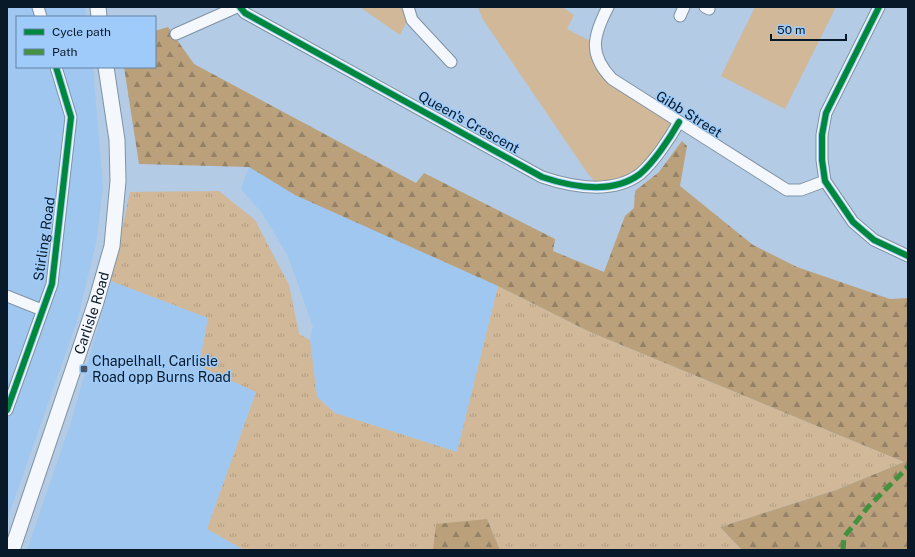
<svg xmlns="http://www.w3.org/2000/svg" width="915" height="557" viewBox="0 0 915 557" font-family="'Public Sans',sans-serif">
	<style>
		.built { fill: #a0c7ef }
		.grass { fill: url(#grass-tufts) }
		.forest { fill: url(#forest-firs) }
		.park { fill: #d1b899 }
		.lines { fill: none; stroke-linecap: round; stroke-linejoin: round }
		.minor-casing { stroke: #7f92a5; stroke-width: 13 }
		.major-casing { stroke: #7f92a5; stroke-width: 17 }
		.minor { stroke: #f4f7fb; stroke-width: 11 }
		.major { stroke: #f4f7fb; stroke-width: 15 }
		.quiet { stroke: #449140; stroke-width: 5; stroke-dasharray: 10 5; stroke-linecap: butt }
		.cycleway-casing { stroke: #9ecbf9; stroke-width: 8 }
		.cycleway { stroke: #00873e; stroke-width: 6 }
		.poi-dot { fill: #44576a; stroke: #9ecbf9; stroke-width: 1.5 }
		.labels { text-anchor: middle; stroke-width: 3; stroke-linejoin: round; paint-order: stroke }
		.street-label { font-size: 14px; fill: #081929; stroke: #9ecbf9 }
		.poi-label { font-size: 14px; fill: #081929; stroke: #9ecbf9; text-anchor: start }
	</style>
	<defs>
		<pattern id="grass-tufts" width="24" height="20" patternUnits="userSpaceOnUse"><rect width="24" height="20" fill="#d1b899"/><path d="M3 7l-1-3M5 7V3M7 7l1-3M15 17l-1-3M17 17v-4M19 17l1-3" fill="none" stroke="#b29e84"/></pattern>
		<pattern id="forest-firs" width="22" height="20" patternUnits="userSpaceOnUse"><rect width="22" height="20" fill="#baa17c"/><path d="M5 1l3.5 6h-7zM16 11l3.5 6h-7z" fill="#958266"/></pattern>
	</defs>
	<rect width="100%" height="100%" fill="#b3cbe4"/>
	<path class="built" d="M7,7H85L86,17H17V67H93L103,187L96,244L77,321L7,520Z
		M249,167L295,195L498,286L457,452L335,413L317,397L310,340L313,327L288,256L262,213L241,189Z
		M111,281L208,318L199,366L256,392L207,529L244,550H27L71,422Z"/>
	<path class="grass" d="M219,191L255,220L289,285L299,334L310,340L317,397L335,413L457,452L498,286L590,332L904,462L836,490L720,527L742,550H500L487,519L433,550H244L207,529L256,392L199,366L208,318L111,281L130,192Z"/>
	<path class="forest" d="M168,27L194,64L416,183L424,173L555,239L553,251L604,272L625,216L634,208L635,191L659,172L682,141L687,146L680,186L753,245L797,267L890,299L908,298V550H742L720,527L836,490L904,462L590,332L498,286L295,195L249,167L139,164L124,67H155V31Z
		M487,519L500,550H433L436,524Z"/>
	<path class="park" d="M360,7H402L407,21L400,35Z
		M478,7H562L574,15L567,29L592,42L597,62L676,123L654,155L626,179L598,185L588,174L482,18Z
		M755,7H836L785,109L721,76Z"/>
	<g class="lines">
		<g class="minor-casing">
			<path id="minor" d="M38,7L41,17
				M240,7L245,13L542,177C572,187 612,195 640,174C654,162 670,138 679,122
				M408,7L412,20L451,62
				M608,7C593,36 588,54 612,79L787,190H801L825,181
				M705,7L709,9
				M879,7L826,113L822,135V160L825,181L853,222L874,240L908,256
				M680,16L684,7
				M176,34L237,7
				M7,296L42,310
				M7,410L52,284L71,117L56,67"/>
		</g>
		<g class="major-casing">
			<g id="major">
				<path d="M98,7L99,17"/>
				<path id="s1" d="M12,550L96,302L112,246L118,181L117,140L106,67"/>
			</g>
		</g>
		<use href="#minor" class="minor"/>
		<use href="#major" class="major"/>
		<path class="quiet" d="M843,550L844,537L868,507L908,467"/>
		<g class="cycleway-casing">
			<path id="cycleway" d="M240,7L245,13L542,177C572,187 612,195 640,174C654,162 670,138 679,122
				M879,7L826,113L822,135V160L825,181L853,222L874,240L908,256
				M7,410L52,284L71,117L56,67"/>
		</g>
		<use href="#cycleway" class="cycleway"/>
	</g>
	<rect class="poi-dot" x="80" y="365" width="8" height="8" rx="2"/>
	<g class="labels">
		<g class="street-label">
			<text transform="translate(689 114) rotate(32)" y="5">Gibb Street</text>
			<text transform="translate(469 122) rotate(29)" y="5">Queen's Crescent</text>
			<text transform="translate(44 239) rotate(-82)" y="5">Stirling Road</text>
			<text dy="5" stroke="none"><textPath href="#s1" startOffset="250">Carlisle Road</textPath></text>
		</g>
		<g class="poi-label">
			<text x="92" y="366">Chapelhall, Carlisle<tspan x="92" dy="16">Road opp Burns Road</tspan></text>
		</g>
	</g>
	<rect width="915" height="557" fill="none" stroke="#081929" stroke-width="16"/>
	<rect x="16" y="16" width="140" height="52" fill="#9ecbf9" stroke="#6284a6"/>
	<rect x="24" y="29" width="20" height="6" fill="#00873e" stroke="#6284a6"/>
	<text x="52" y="36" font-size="12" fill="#081929">Cycle path</text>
	<rect x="24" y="49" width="20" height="6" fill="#449140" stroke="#6284a6"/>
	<text x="52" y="56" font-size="12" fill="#081929">Path</text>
	<path d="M771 34v6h75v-6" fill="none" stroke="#081929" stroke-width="2"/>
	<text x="777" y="34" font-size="12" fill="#081929" stroke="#9ecbf9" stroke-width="3" paint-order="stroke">50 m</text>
</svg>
